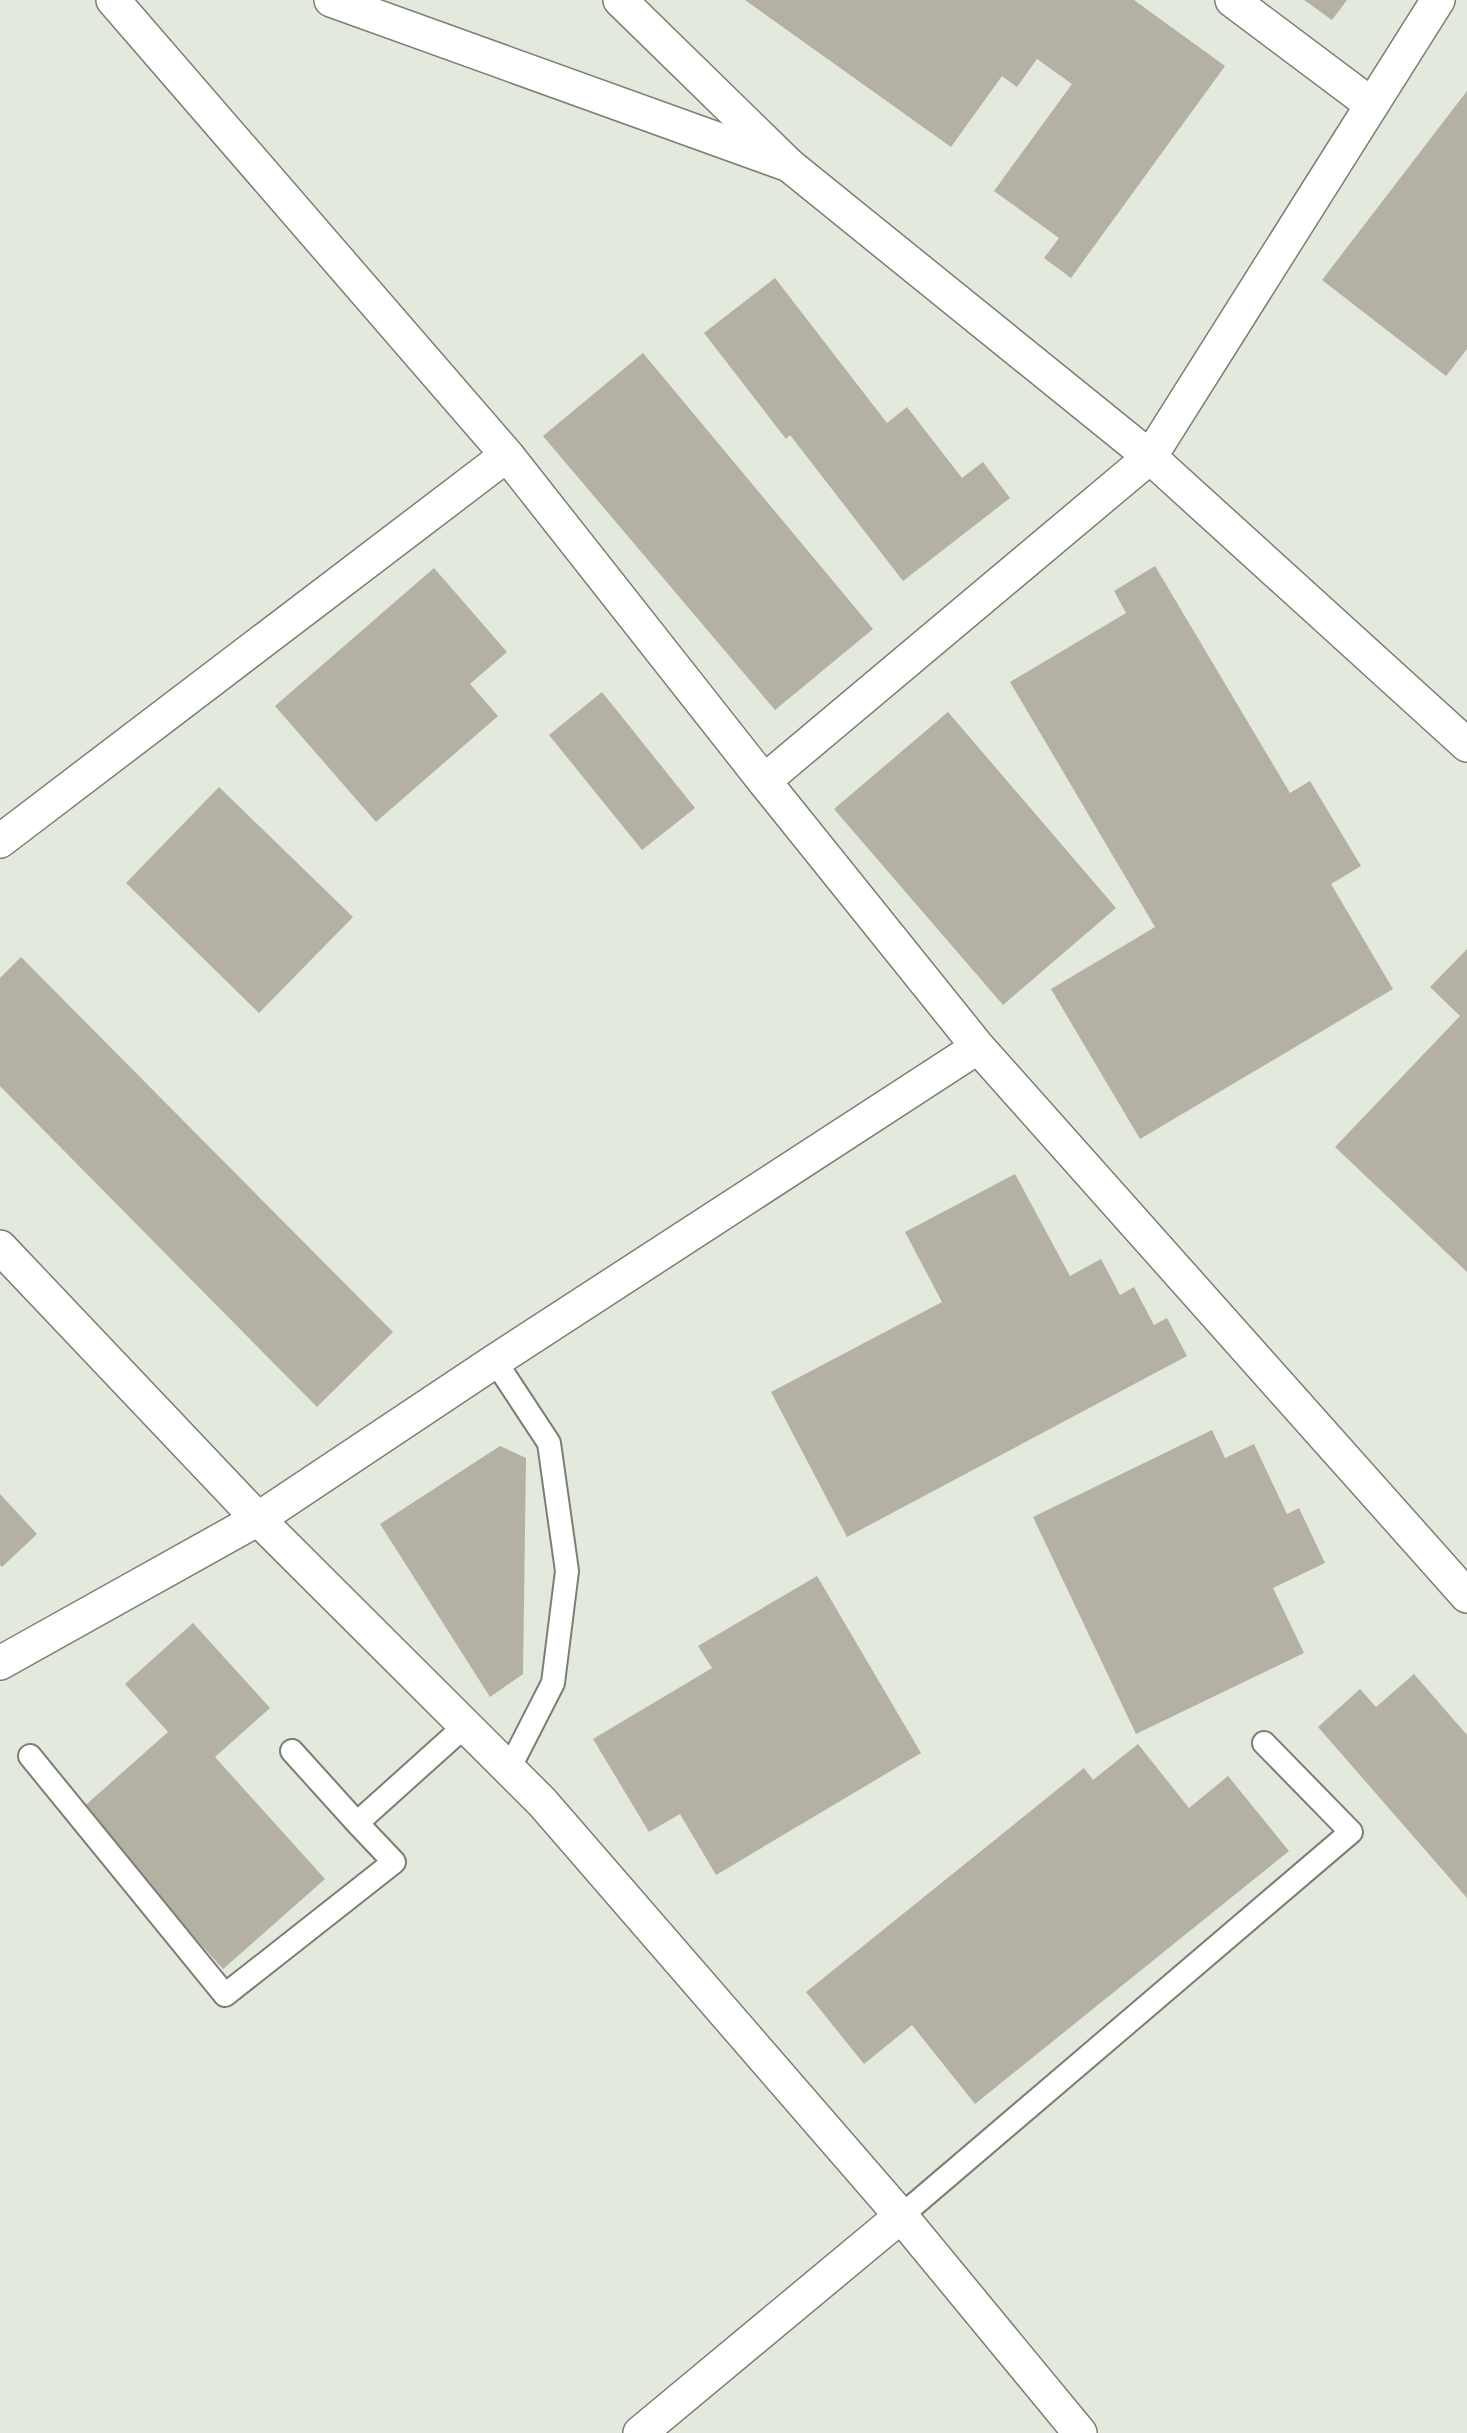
<svg xmlns="http://www.w3.org/2000/svg" width="1467" height="2433" viewBox="0 0 1467 2433" font-family="'Source Sans 3',sans-serif">
	<style>
		.building { fill: #b4b1a4 }
		.lines { fill: none; stroke-linecap: round; stroke-linejoin: round }
		.service-casing { stroke: #7a7f73; stroke-width: 26 }
		.minor-casing { stroke: #7a7f73; stroke-width: 36 }
		.tertiary-casing { stroke: #7a7f73; stroke-width: 36 }
		.service { stroke: #fff; stroke-width: 22 }
		.minor { stroke: #fff; stroke-width: 33 }
		.tertiary { stroke: #fff; stroke-width: 33 }
	</style>
	<rect width="100%" height="100%" fill="#e3e9dc"/>
	<path class="building" d="M745,0H1134L1225,66L1071,278L1044,258L1059,238L994,191L1072,84L1037,59L1017,87L1002,76L951,147Z
		M1304,0H1347L1332,20Z
		M1467,91V349L1446,376L1322,280Z
		M775,278L887,423L907,407L962,478L983,462L1010,498L903,581L790,435L786,439L704,333Z
		M643,353L873,629L775,710L543,436Z
		M1155,566L1290,793L1310,781L1361,866L1331,884L1393,989L1140,1139L1051,989L1155,927L1010,682L1126,613L1114,591Z
		M434,568L507,652L470,684L498,716L376,822L275,706Z
		M602,692L695,808L642,850L549,735Z
		M948,712L1116,908L1003,1005L834,809Z
		M219,787L353,917L259,1013L126,883Z
		M1467,949V1272L1335,1147L1460,1016L1430,987Z
		M21,957L393,1332L317,1407L0,1086V978Z
		M1015,1174L1070,1276L1101,1259L1120,1295L1134,1287L1154,1325L1167,1318L1187,1356L847,1537L771,1392L942,1302L905,1232Z
		M1212,1430L1225,1458L1254,1444L1287,1514L1299,1508L1325,1563L1273,1588L1304,1653L1136,1734L1033,1517Z
		M500,1446L526,1458L523,1674L490,1697L380,1524Z
		M0,1494L37,1534L2,1567L0,1565Z
		M817,1576L921,1753L716,1875L680,1814L649,1832L593,1739L712,1668L698,1646Z
		M193,1623L270,1708L215,1757L325,1879L223,1969L80,1810L168,1732L125,1684Z
		M1414,1674L1467,1735V1898L1318,1727L1360,1689L1376,1707Z
		M1138,1744L1189,1808L1228,1776L1289,1851L975,2104L912,2025L864,2064L806,1992L1084,1768L1093,1780Z"/>
	<g class="lines">
		<g class="service-casing">
			<path id="service" d="M495,1361L549,1443L567,1571L553,1683L509,1769
				M292,1751L357,1823L466,1725
				M30,1756L225,1995L394,1862L357,1823
				M901,2216L1351,1832L1264,1743"/>
		</g>
		<g class="minor-casing">
			<path id="minor" d="M113,0L507,455L764,781L978,1047L1467,1596
				M620,0L789,165L1150,457L1467,745
				M1232,0L1372,105
				M764,781L1150,457L1438,0
				M0,841L507,455
				M0,1247L258,1519L542,1802L901,2216L1080,2433
				M0,1663L258,1519L495,1361L978,1047
				M640,2433L901,2216"/>
		</g>
		<g class="tertiary-casing">
			<path id="tertiary" d="M331,0L789,165"/>
		</g>
		<use href="#service" class="service"/>
		<use href="#minor" class="minor"/>
		<use href="#tertiary" class="tertiary"/>
	</g>
</svg>
